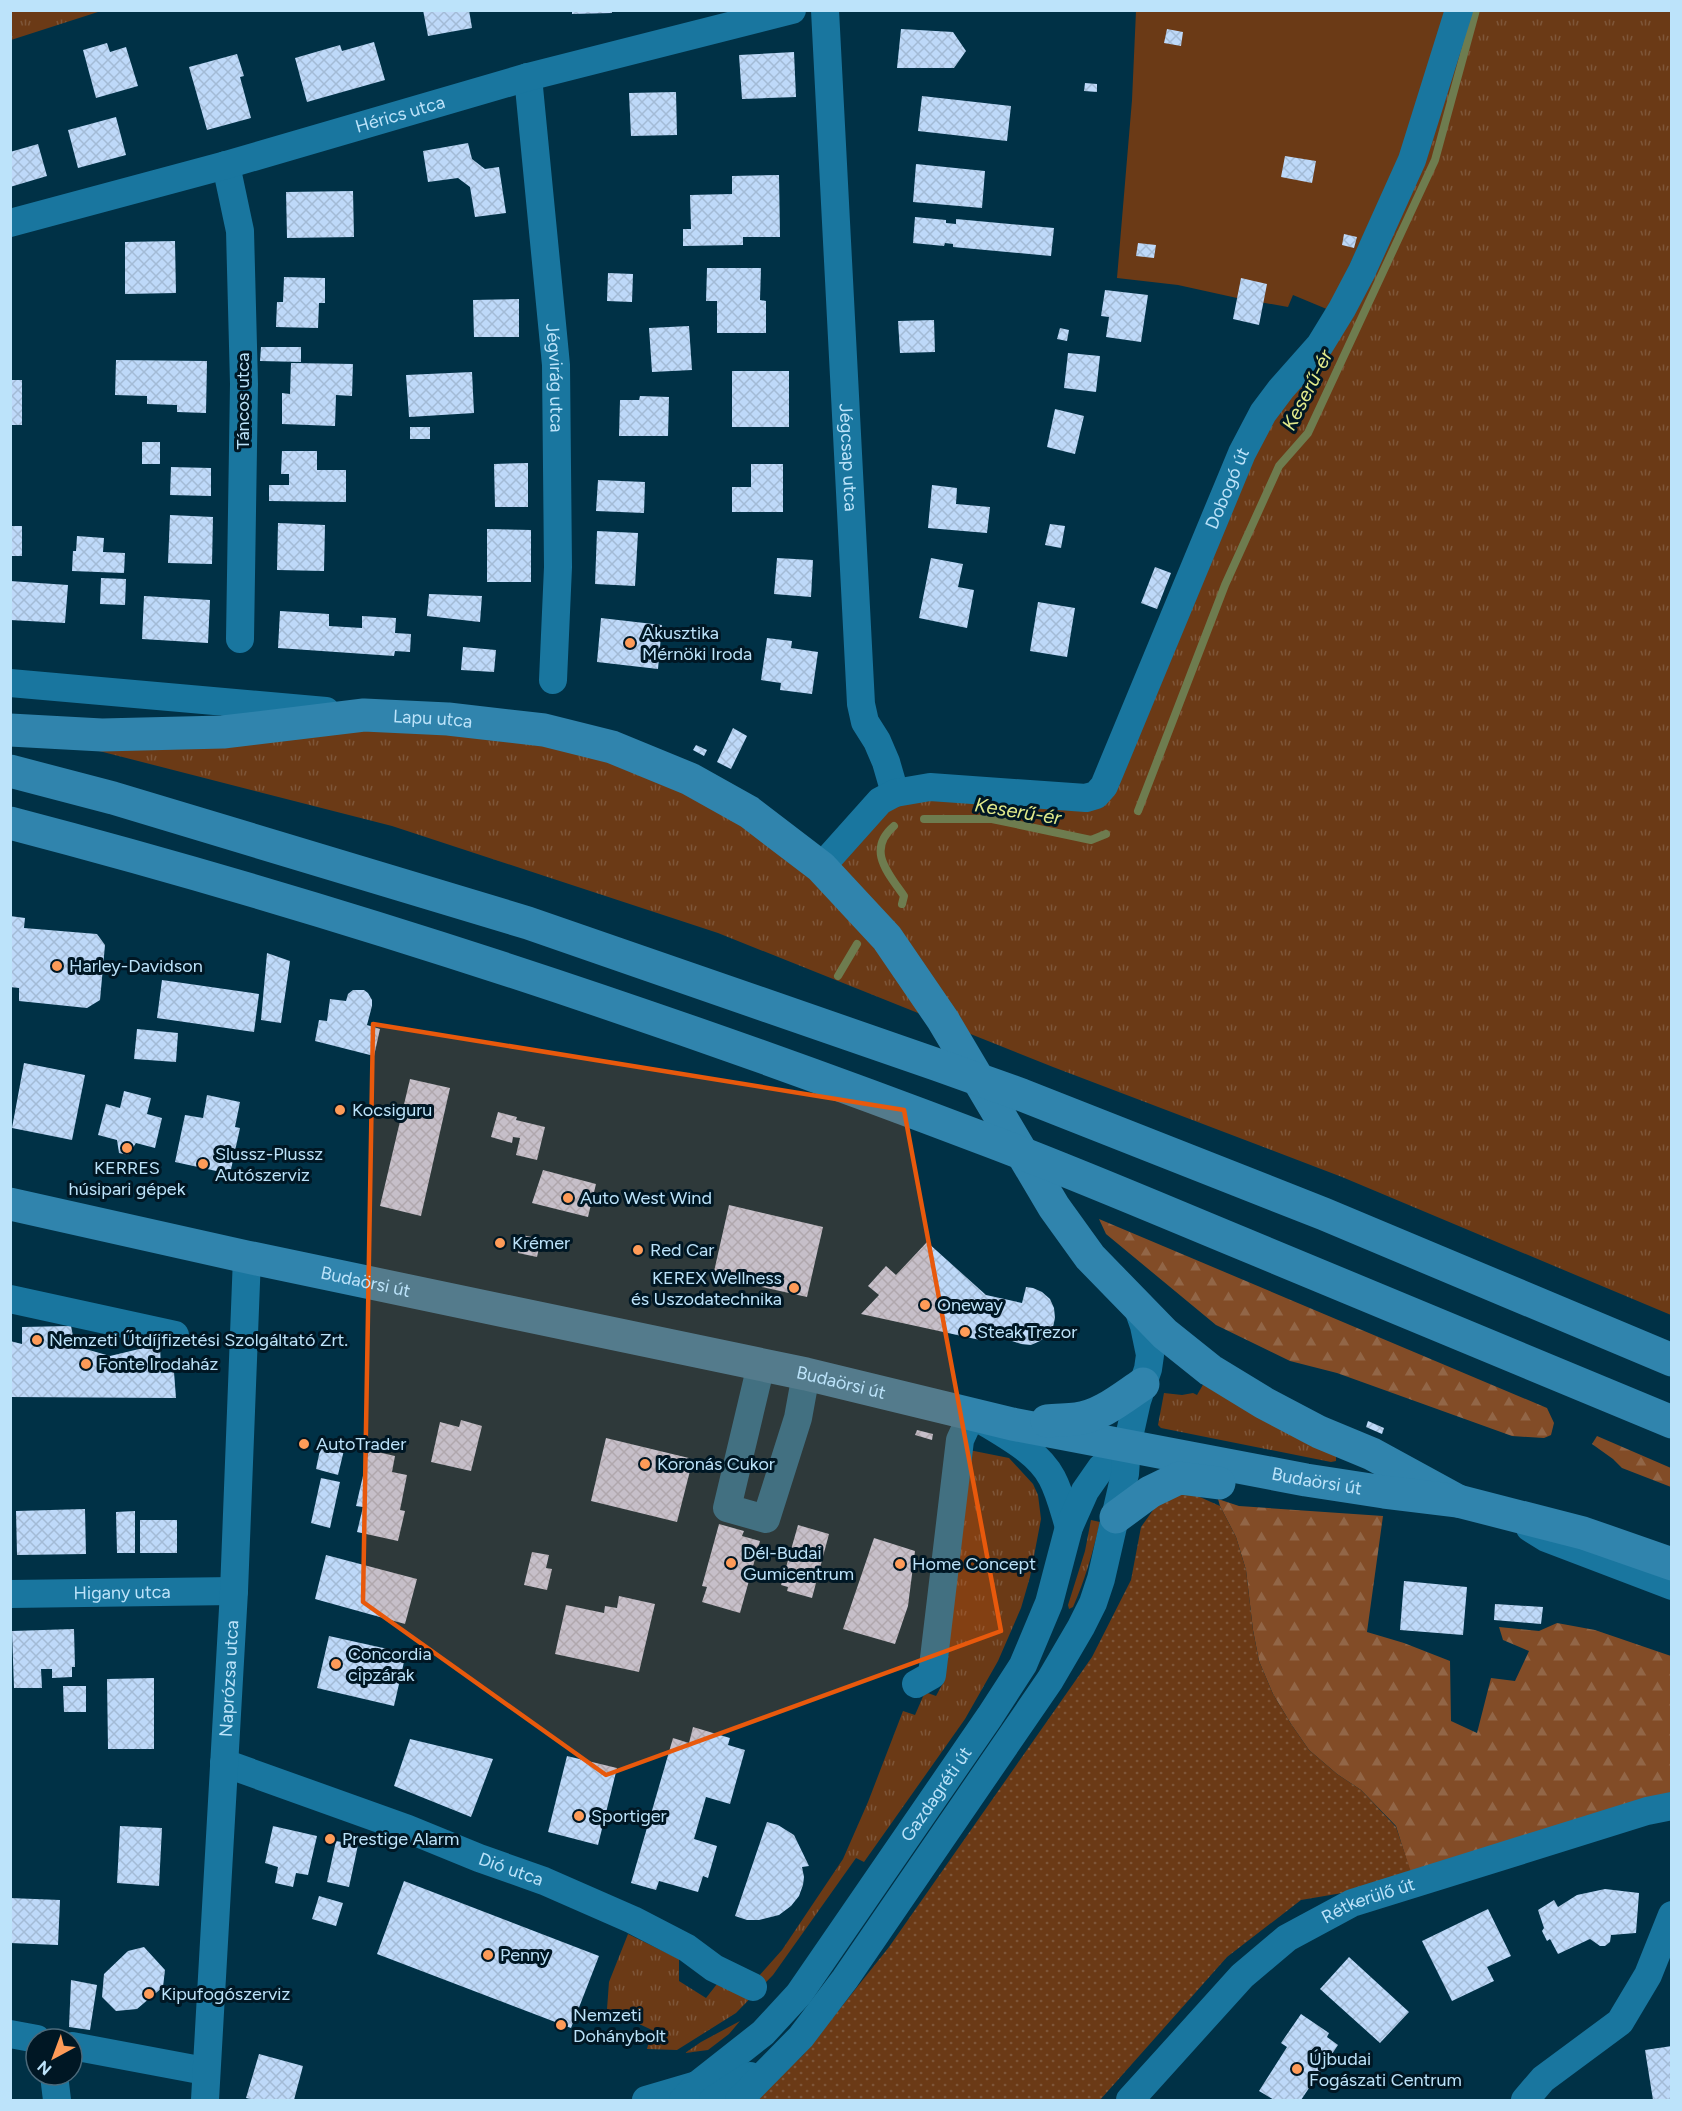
<svg xmlns="http://www.w3.org/2000/svg" width="1682" height="2111" viewBox="0 0 1682 2111" font-family="Figtree,sans-serif">
	<style>
		.grass { fill: url(#grass-tufts) }
		.forest { fill: url(#forest-firs) }
		.park { fill: url(#park-dots) }
		.garden { fill: #6b3a16 }
		.lines { fill: none; stroke-linecap: round; stroke-linejoin: round }
		.stream { stroke: #6e7c4f; stroke-width: 8 }
		.building { fill: url(#building-cross-hatch) }
		.minor { stroke: #19769f; stroke-width: 28 }
		.major { stroke: #3084ad; stroke-width: 33 }
		.marked { fill: #e8590c; fill-opacity: 0.2; stroke: #e8590c; stroke-width: 4.5; stroke-linejoin: round }
		.poi-dot { fill: #fe9b58; stroke: #001724; stroke-width: 2 }
		.labels { text-anchor: middle; stroke-width: 6; stroke-linejoin: round; paint-order: stroke }
		.street-label { font-size: 18px; fill: #bce3fa; stroke: #001724 }
		.poi-label { font-size: 18px; fill: #bce3fa; stroke: #001724; text-anchor: start }
		.water-label { font-size: 20px; font-style: italic; fill: #e1ea8b; stroke: #001724 }
	</style>
	<defs>
		<pattern id="grass-tufts" width="24" height="20" patternUnits="userSpaceOnUse" patternTransform="scale(1.5)"><rect width="24" height="20" fill="#6b3a16"/><path d="M3 7l-1-3M5 7V3M7 7l1-3M15 17l-1-3M17 17v-4M19 17l1-3" fill="none" stroke="#7e5639"/></pattern>
		<pattern id="forest-firs" width="22" height="20" patternUnits="userSpaceOnUse" patternTransform="scale(1.5)"><rect width="22" height="20" fill="#824c27"/><path d="M5 1l3.5 6h-7zM16 11l3.5 6h-7z" fill="#926647"/></pattern>
		<pattern id="park-dots" width="8" height="8" patternUnits="userSpaceOnUse" patternTransform="scale(1.5)"><rect width="8" height="8" fill="#6b3a16"/><path d="M2 2h.1M6 6h.1" fill="none" stroke="#7e5639" stroke-width="1.8" stroke-linecap="round"/></pattern>
		<pattern id="building-cross-hatch" width="8" height="8" patternUnits="userSpaceOnUse" patternTransform="scale(1.5)"><rect width="8" height="8" fill="#bed9f9"/><path d="M0 0l8 8M0 8l8-8" fill="none" stroke="#a3bbd6"/></pattern>
	</defs>
	<rect width="100%" height="100%" fill="#003146"/>
	<path class="grass" d="M11,10H101V11L11,40Z
		M1466,11H1671V1315L1342,1177L1053,1067L718,933L392,826L21,731L364,715L612,747L821,867L880,801L1086,798L1258,434L1345,320Z
		M1204,1383L1336,1455V1461L1331,1462L1161,1428L1158,1425L1164,1393L1182,1395L1193,1393L1197,1395Z
		M969,1450L1009,1458L1033,1484L1038,1495L1041,1519L1030,1577L1021,1608L998,1661L965,1719L864,1862L856,1858L773,1975L736,2013L677,2050L647,2049L652,2030L607,2009L609,1982L628,1934L679,1959V1981L706,1998L717,1984L742,1995L782,1950L843,1859L868,1802L903,1711L915,1715L925,1692L936,1696L944,1681Z
		M1091,1520L1100,1522C1093,1552 1085,1580 1073,1607L1069,1609L1068,1605L1085,1551Z
		M740,2021L729,2034L708,2050L685,2053L701,2042Z"/>
	<path class="forest" d="M1099,1219L1547,1408L1554,1423L1551,1435L1544,1438L1512,1436L1337,1373L1290,1361L1216,1325L1106,1234Z
		M1597,1436L1671,1468V1487L1622,1468L1613,1459L1592,1444Z
		M1218,1499L1239,1506L1383,1516L1367,1632L1404,1643L1450,1661L1451,1721L1477,1733L1491,1678L1515,1681L1529,1651L1503,1640L1499,1627L1539,1631L1557,1623L1595,1630L1671,1656V1806L1414,1884L1396,1826L1361,1790L1337,1774L1309,1750L1291,1724L1273,1694L1259,1661L1253,1630L1246,1570L1236,1537L1220,1506Z"/>
	<path class="park" d="M1193,1494L1220,1506L1236,1537L1246,1570L1253,1630L1259,1661L1273,1694L1291,1724L1309,1750L1337,1774L1361,1790L1396,1827L1411,1872L1348,1892L1301,1900L1227,1957L1100,2100H754L803,2055L889,1947L1092,1657L1131,1580L1141,1527L1156,1506L1172,1495Z"/>
	<path class="garden" d="M1136,11H1466L1329,310L1293,295L1288,307L1237,298L1178,285L1117,278L1132,100Z"/>
	<g class="lines">
		<path class="stream" d="M1138,811L1225,585L1279,466L1308,433L1435,160L1476,10
			M924,819H992L1091,840L1106,834
			M894,826C866,850 888,873 904,896L902,904
			M838,976L857,944"/>
	</g>
	<path class="building" d="M423,10H469L472,28L428,36Z
		M572,10H612V13L572,14Z
		M901,29L953,32L966,51L954,68H897Z
		M1167,29L1183,32L1181,46L1164,43Z
		M374,42L385,80L307,102L295,58L340,45L342,51Z
		M107,43L110,52L126,47L138,86L96,98L83,50Z
		M794,52L796,97L742,99L739,55Z
		M237,54L244,76L240,77L251,118L207,130L189,67Z
		M1085,83L1097,84V92L1084,91Z
		M676,92L677,135L631,136L629,93Z
		M922,96L1011,106L1007,141L918,131Z
		M116,117L126,155L78,168L68,130Z
		M468,143L472,159L485,169L499,167L506,213L475,217L470,187L458,178L428,182L423,151Z
		M38,144L47,176L10,187V152Z
		M1285,156L1316,161L1312,183L1281,177Z
		M916,164L985,171L982,208L913,202Z
		M779,175L780,237H743V245L683,246V229H691L690,195L732,194V176Z
		M353,191L354,237L287,238L286,192Z
		M915,217L946,220V223L956,224V219L1054,228L1051,256L953,247V244L945,243L944,246L913,243Z
		M1344,234L1357,237L1354,248L1342,245Z
		M175,241L176,293L125,294V242Z
		M1138,243L1156,245L1154,258L1136,256Z
		M707,268H761L760,300L766,301V333H717V301H706Z
		M608,273L633,274L632,302L607,301Z
		M284,277L325,278V303H319L318,328L276,327L277,302H283Z
		M1241,278L1267,284L1259,325L1233,319Z
		M1105,290L1148,295L1141,342L1106,337L1109,317L1101,316Z
		M519,299V337H474L473,300Z
		M934,320L935,352L900,353L898,321Z
		M689,326L692,370L652,372L649,328Z
		M1060,328L1069,330L1067,341L1057,339Z
		M261,347H301V362L260,361Z
		M1068,353L1100,356L1096,392L1064,388Z
		M116,360L207,361L206,413L177,412V405L147,404V396L115,395Z
		M291,363L353,364L352,396L336,395L335,426L282,424V393L290,394Z
		M732,371H789V427H732Z
		M472,372L474,413L409,417L406,375Z
		M10,380H22V425H10Z
		M640,396L669,397L668,436H619L620,400H639Z
		M1055,409L1084,416L1075,454L1047,447Z
		M410,427H430V439H410Z
		M142,442H160V464H142Z
		M282,451H317V470H346V502L269,501V485H289V474H281Z
		M528,463V507H495L494,464Z
		M751,464H783V512H732V487H751Z
		M171,467L211,468V496L170,495Z
		M598,480L645,482L644,513L596,511Z
		M932,485L957,488L956,504L990,507L987,533L928,528Z
		M170,515L213,517L212,564L168,563Z
		M278,523L325,525L324,571L277,570Z
		M1050,524L1065,526L1061,548L1045,545Z
		M10,526H22V556H10Z
		M487,529L531,530V582H487Z
		M597,531L638,533L635,586L595,584Z
		M77,536L104,538L103,552L125,553L124,573L72,571L73,551H76Z
		M777,558L813,560L811,597L774,594Z
		M931,558L963,564L958,587L974,590L967,628L919,618Z
		M1155,567L1171,573L1157,609L1141,603Z
		M101,578L126,579L125,605L100,604Z
		M10,581L68,585L65,623L10,620Z
		M429,594L482,596L480,622L427,616Z
		M144,596L210,600L208,643L142,639Z
		M1038,602L1075,608L1067,657L1030,651Z
		M280,611L329,614V626L362,628V616L396,618L395,633L411,634L410,652L395,651L394,656L278,648Z
		M601,618L662,625L658,669L597,662Z
		M767,638L792,641L791,648L818,652L812,694L780,690L781,683L761,680Z
		M463,647L496,650L494,672L461,670Z
		M733,728L747,736L731,769L717,762Z
		M696,745L707,750L704,756L693,750Z
		M10,916L25,918L24,928L97,934L105,945L100,1000L87,1008L19,1001V988L10,987Z
		M267,953L290,961L281,1023L261,1020Z
		M162,980L259,994L254,1032L157,1018Z
		M353,990H364L368,993L372,1000V1006L367,1025L380,1029L374,1056L315,1041L319,1020L327,1021L330,999L346,1001L348,994Z
		M137,1029L178,1033L176,1062L134,1059Z
		M24,1063L85,1075L72,1140L12,1128Z
		M410,1079L450,1088L421,1216L380,1206Z
		M124,1091L151,1098L147,1114L162,1118L155,1148L136,1143L128,1155L119,1153L117,1140L98,1135L106,1104L120,1108Z
		M207,1095L240,1102L235,1127L240,1128L230,1174L175,1162L185,1115L203,1118Z
		M498,1112L517,1117L516,1120L545,1127L537,1160L516,1155L520,1138L513,1137L512,1143L491,1137Z
		M543,1170L596,1184L588,1217L532,1203Z
		M729,1205L823,1227L807,1297L713,1276Z
		M522,1235L541,1239L537,1257L518,1253Z
		M927,1242L986,1295L1022,1303L1026,1287L1033,1288L1042,1292L1050,1299L1054,1308L1055,1318L1053,1327L1048,1335L1040,1341L1031,1345L1021,1344L1012,1341L1005,1335L987,1332L980,1340L861,1314L879,1295L868,1286L886,1266L896,1275Z
		M71,1326L75,1346L110,1356L160,1344L161,1373L174,1372L176,1398L10,1397V1341L22,1344V1327Z
		M461,1420L482,1426L471,1471L431,1462L440,1422L459,1427Z
		M1368,1421L1384,1428L1382,1434L1366,1427Z
		M917,1430L933,1434L932,1440L915,1435Z
		M606,1438L693,1459L677,1522L591,1501Z
		M321,1445L344,1450L338,1475L316,1469Z
		M369,1450L395,1456L392,1472L407,1475L400,1510L405,1511L398,1541L357,1532L363,1507L356,1506Z
		M321,1478L340,1482L330,1528L311,1523Z
		M85,1509L86,1554L17,1555L16,1511Z
		M135,1511V1553H117L116,1512Z
		M140,1520H177V1553H140Z
		M719,1524L744,1531L742,1536L760,1541L740,1613L702,1602L707,1587L702,1586Z
		M798,1525L829,1534L812,1598L787,1591L788,1587L781,1585Z
		M874,1538L915,1551L908,1606L895,1644L843,1629Z
		M532,1552L549,1555L546,1568L552,1569L547,1590L524,1585Z
		M326,1555L417,1579L405,1624L315,1599Z
		M1404,1581L1467,1587L1463,1635L1400,1630Z
		M619,1596L655,1604L639,1672L555,1654L566,1605L604,1613L605,1606L617,1608Z
		M1495,1604L1543,1607L1541,1624L1494,1620Z
		M74,1629L75,1667H72V1677L52,1678V1669H41L42,1688H14L12,1631Z
		M329,1636L406,1653L394,1706L317,1688Z
		M154,1678V1749H108L107,1679Z
		M63,1686H86V1712H64Z
		M693,1727L730,1738L728,1745L745,1750L730,1804L706,1797L694,1839L717,1846L708,1878L703,1876L698,1892L659,1881L656,1890L631,1883L673,1738L689,1743Z
		M410,1739L493,1759L471,1817L394,1786Z
		M567,1756L617,1768L598,1845L548,1832Z
		M767,1822L778,1825L794,1835L809,1866L802,1867L804,1877L803,1885L799,1896L791,1906L779,1915L759,1920H747L735,1916Z
		M120,1826L162,1828L159,1886L117,1883Z
		M273,1826L317,1836L308,1875L296,1873L293,1887L275,1883L278,1867L265,1863Z
		M336,1841L358,1845L349,1887L327,1882Z
		M404,1881L599,1956L571,2028L377,1954Z
		M1605,1889L1639,1893L1636,1933L1611,1935L1610,1942L1605,1946H1600L1590,1939L1558,1954L1550,1939L1547,1941L1542,1931L1544,1928L1538,1910L1554,1900L1558,1907L1577,1895Z
		M319,1896L343,1903L336,1926L312,1919Z
		M10,1898L60,1900L58,1945L10,1943Z
		M1488,1909L1511,1956L1487,1967L1494,1981L1452,2001L1422,1941Z
		M144,1947L165,1970L163,1987L137,2009L116,2011L102,1997L104,1974L128,1951Z
		M1349,1957L1409,2012L1380,2043L1320,1989Z
		M71,1980L97,1985L90,2030L69,2027Z
		M1301,2014L1329,2033L1327,2037L1338,2045L1301,2100H1274L1259,2091L1287,2047L1281,2043Z
		M1672,2046V2100H1653L1645,2050Z
		M259,2054L303,2066L294,2100H255L246,2098Z"/>
	<g class="lines">
		<g class="minor">
			<path id="s1" d="M825,10L861,704L865,722L877,741L886,762L895,793"/>
			<path id="s2" d="M528,77L556,365L558,567L553,680"/>
			<path d="M226,165L240,231L244,384L240,639"/>
			<path id="s3" d="M10,223L226,165L528,77L792,10"/>
			<path d="M10,683L326,711"/>
			<path id="s4" d="M821,867L880,801L895,793L930,787L1086,798L1096,795L1104,786L1242,453L1263,413L1281,389L1320,345L1342,309L1362,271L1412,160L1459,10"/>
			<path d="M10,1299L175,1335"/>
			<path d="M761,1365L727,1508L766,1519L798,1418L806,1374"/>
			<path d="M1530,1528L1546,1538L1672,1586"/>
			<path id="s5" d="M10,1594L234,1591"/>
			<path d="M916,1684L932,1675L960,1440L972,1414C999,1432 1037,1449 1052,1478C1060,1493 1064,1511 1069,1527"/>
			<path id="s6" d="M224,1763L408,1829L479,1858L544,1881L633,1920L687,1948L714,1968L753,1987"/>
			<path d="M10,2034L37,2039"/>
			<path d="M72,2046L205,2071"/>
			<path d="M54,2075L57,2100"/>
			<path id="s7" d="M205,2100L234,1591L247,1257"/>
			<path d="M646,2100L697,2085"/>
			<path id="s8" d="M683,2100L697,2085L763,2033L799,1994L990,1716L1023,1665L1049,1603L1069,1527L1085,1491L1101,1468L1127,1446"/>
			<path d="M713,2100L750,2076"/>
			<path d="M739,2100L801,2037L845,1979L1050,1680L1081,1627L1093,1603L1101,1579L1125,1474L1127,1446L1137,1401L1148,1369L1150,1355L1144,1326L1137,1306"/>
			<path id="s9" d="M1130,2100L1242,1976L1287,1938L1352,1903L1647,1811L1672,1806"/>
			<path d="M1525,2100L1543,2079L1620,2022L1648,1975L1672,1915"/>
		</g>
		<g class="major">
			<path id="s10" d="M10,730L102,735L223,732L364,715L448,719L544,730L612,747L690,779L749,812L821,867L887,938L943,1020L1054,1207L1090,1257L1165,1334L1210,1370L1264,1403L1319,1432L1372,1454L1458,1501"/>
			<path d="M10,771L113,798L528,923L938,1065L1022,1095L1324,1214L1672,1360"/>
			<path d="M10,823C339,909 664,1017 982,1138C1073,1172 1163,1211 1253,1248C1393,1306 1532,1364 1672,1422"/>
			<path id="s11" d="M10,1204L247,1257L806,1374L1012,1424L1306,1480L1384,1492L1458,1501L1583,1533L1672,1564"/>
			<path d="M1047,1421C1056,1420 1066,1420 1076,1419C1101,1416 1122,1398 1143,1384"/>
			<path d="M1116,1517L1150,1492L1179,1478L1219,1483"/>
		</g>
	</g>
	<path class="marked" d="M373,1024L904,1110L1001,1631L606,1775L363,1602Z"/>
	<g class="poi-dot">
		<circle cx="630" cy="643" r="6"/>
		<circle cx="57" cy="966" r="6"/>
		<circle cx="340" cy="1110" r="6"/>
		<circle cx="127" cy="1148" r="6"/>
		<circle cx="203" cy="1164" r="6"/>
		<circle cx="568" cy="1198" r="6"/>
		<circle cx="500" cy="1243" r="6"/>
		<circle cx="638" cy="1250" r="6"/>
		<circle cx="794" cy="1288" r="6"/>
		<circle cx="925" cy="1305" r="6"/>
		<circle cx="965" cy="1332" r="6"/>
		<circle cx="37" cy="1340" r="6"/>
		<circle cx="86" cy="1364" r="6"/>
		<circle cx="304" cy="1444" r="6"/>
		<circle cx="645" cy="1464" r="6"/>
		<circle cx="731" cy="1563" r="6"/>
		<circle cx="900" cy="1564" r="6"/>
		<circle cx="336" cy="1664" r="6"/>
		<circle cx="579" cy="1816" r="6"/>
		<circle cx="330" cy="1839" r="6"/>
		<circle cx="488" cy="1955" r="6"/>
		<circle cx="149" cy="1994" r="6"/>
		<circle cx="561" cy="2025" r="6"/>
		<circle cx="1297" cy="2069" r="6"/>
	</g>
	<g class="labels">
		<g class="street-label">
			<text dy="6" stroke="none"><textPath href="#s3" startOffset="405">Hérics utca</textPath></text>
			<text dy="6" stroke="none"><textPath href="#s2" startOffset="302">Jégvirág utca</textPath></text>
			<text transform="translate(243 401) rotate(-90)" y="6">Táncos utca</text>
			<text dy="6" stroke="none"><textPath href="#s1" startOffset="448">Jégcsap utca</textPath></text>
			<text dy="6" stroke="none"><textPath href="#s4" startOffset="642">Dobogó út</textPath></text>
			<text dy="6" stroke="none"><textPath href="#s10" startOffset="424">Lapu utca</textPath></text>
			<text dy="6" stroke="none"><textPath href="#s11" startOffset="364">Budaörsi út</textPath></text>
			<text dy="6" stroke="none"><textPath href="#s11" startOffset="850">Budaörsi út</textPath></text>
			<text dy="6" stroke="none"><textPath href="#s11" startOffset="1336">Budaörsi út</textPath></text>
			<text dy="6" stroke="none"><textPath href="#s5" startOffset="112">Higany utca</textPath></text>
			<text dy="6" stroke="none"><textPath href="#s7" startOffset="422">Naprózsa utca</textPath></text>
			<text dy="6" stroke="none"><textPath href="#s8" startOffset="400">Gazdagréti út</textPath></text>
			<text dy="6" stroke="none"><textPath href="#s6" startOffset="306">Dió utca</textPath></text>
			<text dy="6" stroke="none"><textPath href="#s9" startOffset="316">Rétkerülő út</textPath></text>
		</g>
		<g class="poi-label">
			<text x="642" y="639">Akusztika<tspan x="642" dy="21">Mérnöki Iroda</tspan></text>
			<text x="69" y="972">Harley-Davidson</text>
			<text x="352" y="1116">Kocsiguru</text>
			<text x="215" y="1160">Slussz-Plussz<tspan x="215" dy="21">Autószerviz</tspan></text>
			<text x="127" y="1174" text-anchor="middle">KERRES<tspan x="127" dy="21">húsipari gépek</tspan></text>
			<text x="580" y="1204">Auto West Wind</text>
			<text x="512" y="1249">Krémer</text>
			<text x="650" y="1256">Red Car</text>
			<text x="782" y="1284" text-anchor="end">KEREX Wellness<tspan x="782" dy="21">és Uszodatechnika</tspan></text>
			<text x="937" y="1311">Oneway</text>
			<text x="977" y="1338">Steak Trezor</text>
			<text x="49" y="1346">Nemzeti Űtdíjfizetési Szolgáltató Zrt.</text>
			<text x="98" y="1370">Fonte Irodaház</text>
			<text x="316" y="1450">AutoTrader</text>
			<text x="657" y="1470">Koronás Cukor</text>
			<text x="743" y="1559">Dél-Budai<tspan x="743" dy="21">Gumicentrum</tspan></text>
			<text x="912" y="1570">Home Concept</text>
			<text x="348" y="1660">Concordia<tspan x="348" dy="21">cipzárak</tspan></text>
			<text x="591" y="1822">Sportiger</text>
			<text x="342" y="1845">Prestige Alarm</text>
			<text x="500" y="1961">Penny</text>
			<text x="161" y="2000">Kipufogószerviz</text>
			<text x="573" y="2021">Nemzeti<tspan x="573" dy="21">Dohánybolt</tspan></text>
			<text x="1309" y="2065">Újbudai<tspan x="1309" dy="21">Fogászati Centrum</tspan></text>
		</g>
		<g class="water-label">
			<text transform="translate(1307 390) rotate(-63)" y="7">Keserű-ér</text>
			<text transform="translate(1018 811) rotate(9)" y="7">Keserű-ér</text>
		</g>
	</g>
	<rect width="1682" height="2111" fill="none" stroke="#bce3fa" stroke-width="24"/>
	<g transform="translate(54 2057) rotate(221)"><circle r="28" fill="#001724" stroke="#4b697a" stroke-width="1.5"/>
	<path d="M0-4.5L10 22L0 15L-10 22Z" fill="#fe9b58"/>
	<text y="-9" font-size="16" font-weight="bold" text-anchor="middle" fill="#bce3fa">N</text>
	</g>
</svg>
